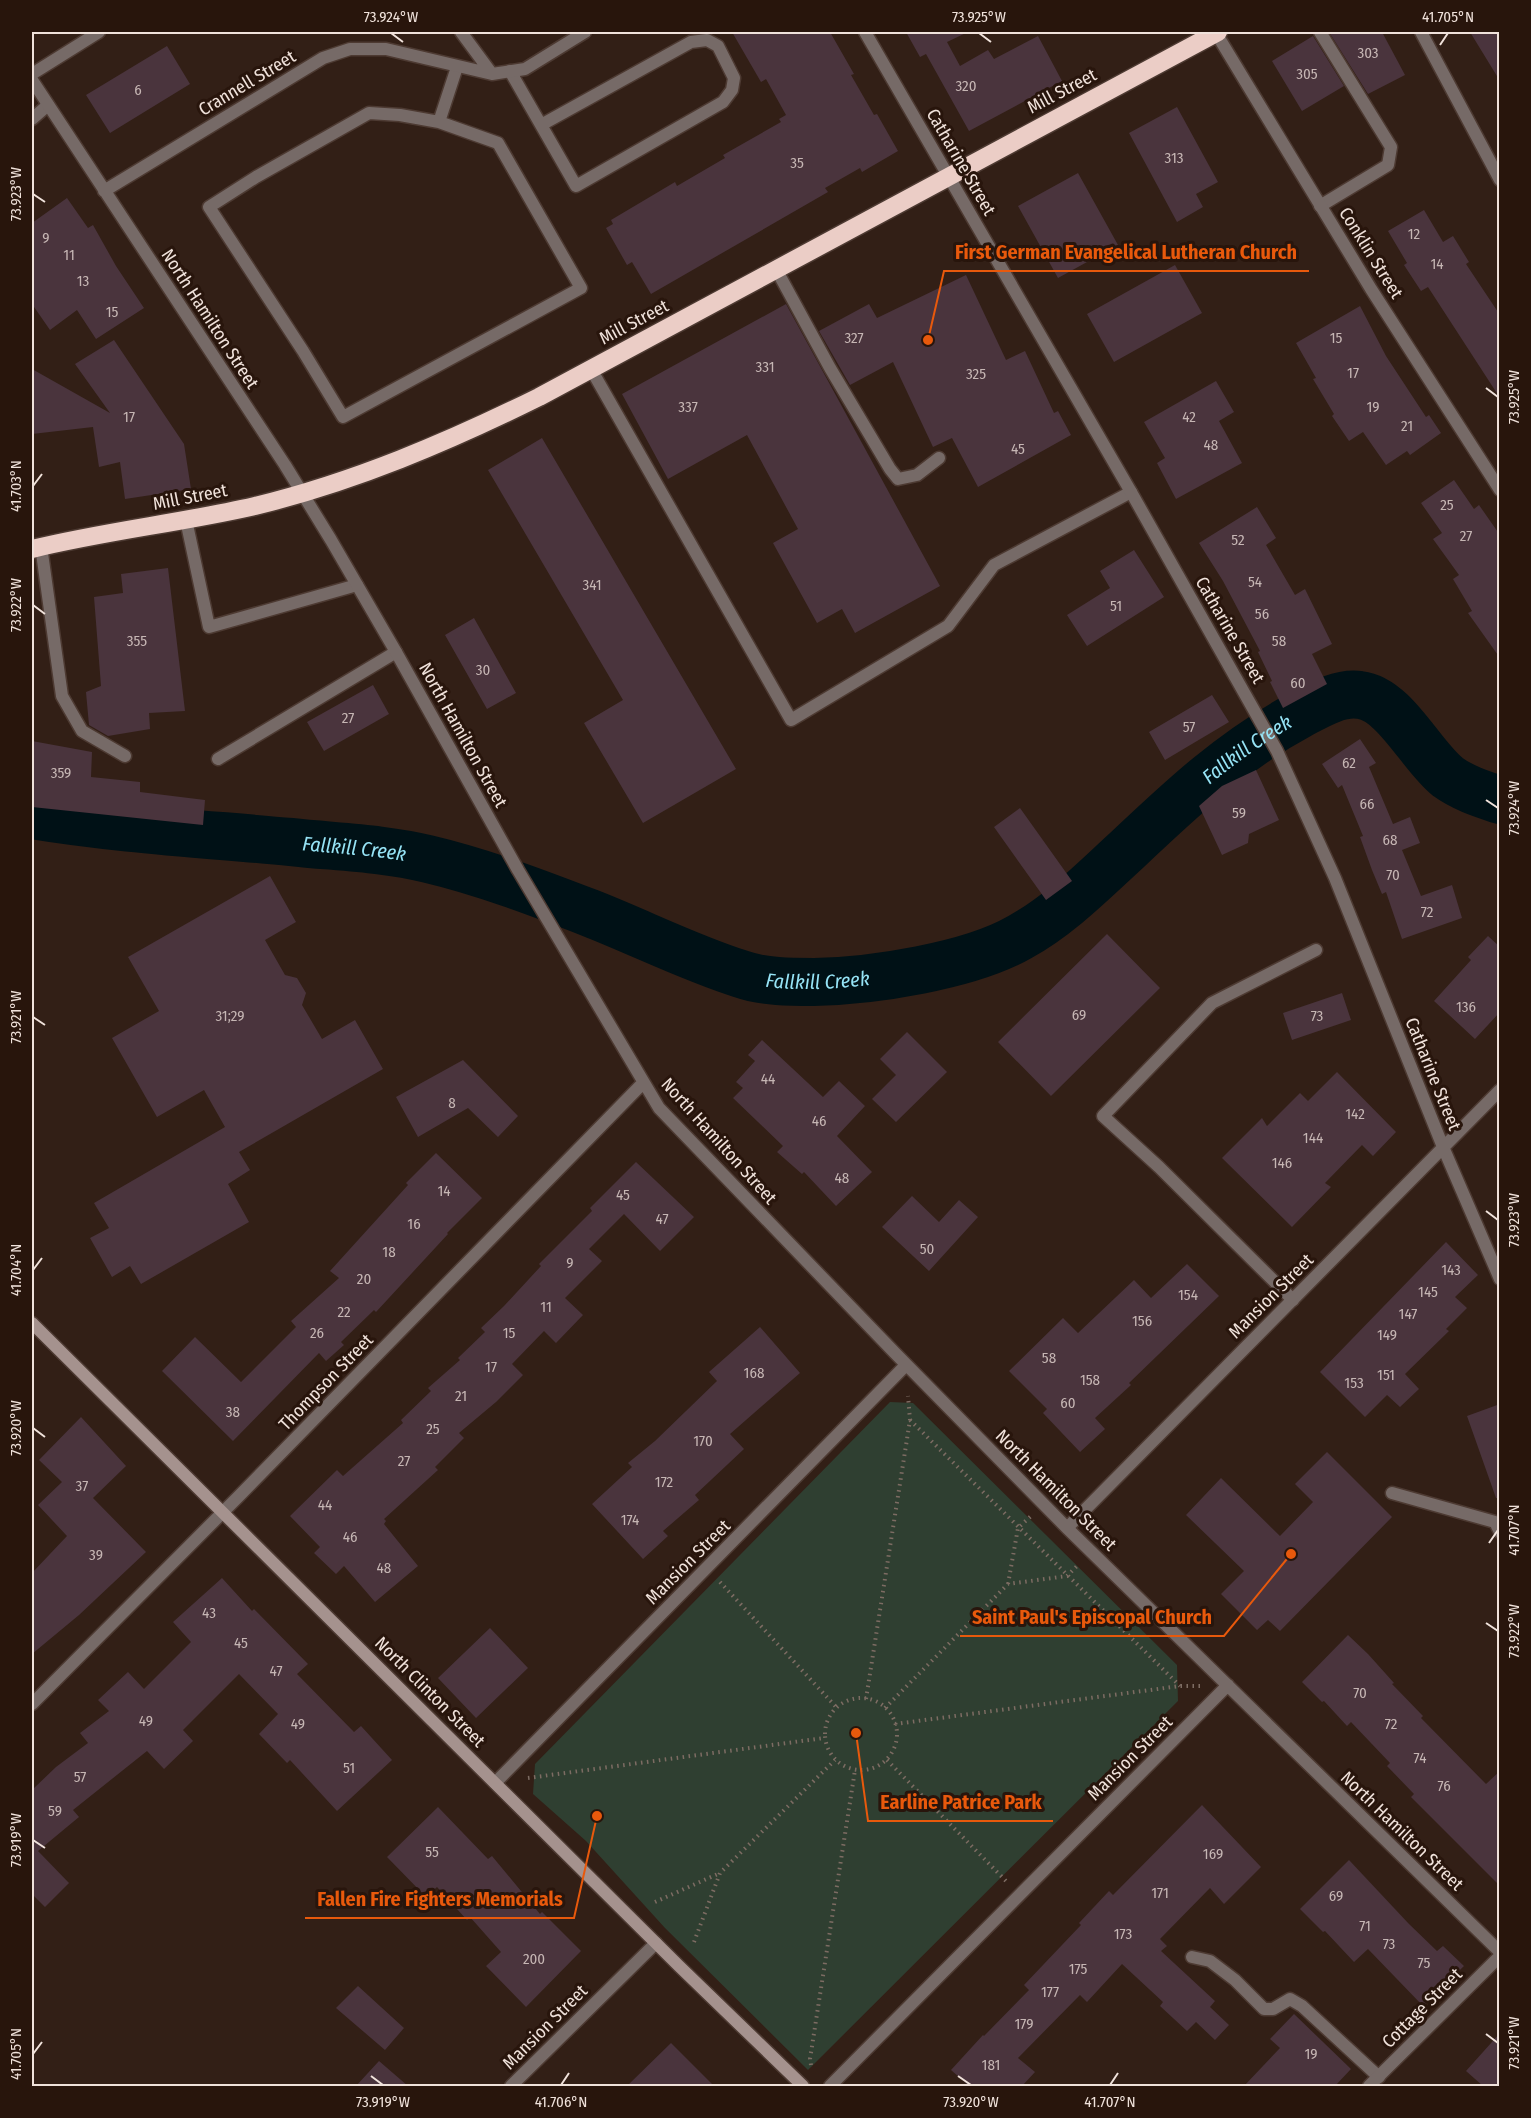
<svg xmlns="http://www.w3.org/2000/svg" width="1531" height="2118" viewBox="0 0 1531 2118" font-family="'Fira Sans Condensed',sans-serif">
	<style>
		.green { fill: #2f3f31 }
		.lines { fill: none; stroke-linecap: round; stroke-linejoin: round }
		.river { stroke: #001116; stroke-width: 48 }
		.building { fill: #4a343d }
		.lane-casing { stroke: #4d3a32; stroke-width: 15 }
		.street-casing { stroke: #4d3a32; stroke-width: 15 }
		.secondary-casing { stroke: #4d3a32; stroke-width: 15 }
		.highway-casing { stroke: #4d3a32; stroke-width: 21 }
		.path { stroke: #7d6c63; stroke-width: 4; stroke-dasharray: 1.5 4.5; stroke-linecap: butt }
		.lane { stroke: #766a67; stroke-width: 12 }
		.street { stroke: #766a67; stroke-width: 12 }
		.secondary { stroke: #a5928e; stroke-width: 12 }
		.highway { stroke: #ebcdc6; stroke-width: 18 }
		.ticks { fill: none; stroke: #f0e2db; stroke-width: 2 }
		.labels { text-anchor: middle; stroke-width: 6; stroke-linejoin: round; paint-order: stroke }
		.number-label { font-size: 15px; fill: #c6b6b4 }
		.street-label { font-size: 18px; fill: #f0e2db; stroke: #28150c }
		.water-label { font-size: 20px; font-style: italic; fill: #96e4f6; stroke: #28150c }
		.leader { fill: none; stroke: #e8590c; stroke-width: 2 }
		.callout-dot { fill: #e8590c; stroke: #28150c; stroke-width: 2 }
		.callout-label { font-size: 20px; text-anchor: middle; font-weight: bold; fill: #e8590c; stroke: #28150c; stroke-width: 6; stroke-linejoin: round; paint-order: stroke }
		.neatline { fill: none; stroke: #f0e2db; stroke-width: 2 }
		.ticks-label { font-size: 15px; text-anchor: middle; fill: #f0e2db }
	</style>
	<rect width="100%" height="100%" fill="#321f16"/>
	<path class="green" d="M890,1402L913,1403L1177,1665L1178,1701L808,2070L665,1928L586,1841L533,1794L535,1764Z"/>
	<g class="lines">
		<path class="river" id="s1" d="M32,815C117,829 205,834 291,842C336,847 383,848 428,859C483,872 538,893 590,913C641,933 690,958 741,974C764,982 791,982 814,982C872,981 970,966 1020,937C1060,915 1093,881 1127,850C1182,798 1232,751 1299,715C1318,705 1339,692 1360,695C1395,699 1421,756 1448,777C1463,788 1482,794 1500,800"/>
	</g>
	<path class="building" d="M732,32H830L854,74L851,75L874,115L877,114L898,151L862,172L860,168L825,188L828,192L651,294L632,262L627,265L606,228L613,224L611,220L675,182L677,186L725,158L723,155L781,122L779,119L786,115L766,79L761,82Z
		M906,32H968L947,42L960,66L988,50L994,59L1038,36L1062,81L969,131L926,54L920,57Z
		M1329,32H1382L1405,75L1368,94Z
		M1470,32H1500V81Z
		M1313,36L1344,86L1302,111L1272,61Z
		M167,46L190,84L110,133L86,95Z
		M1177,107L1218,182L1196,194L1203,207L1177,222L1129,133Z
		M1078,173L1118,245L1058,278L1018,206Z
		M67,198L88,228L93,225L116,266L144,308L96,339L77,310L50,330L32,304V223Z
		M1424,210L1443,242L1453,236L1469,262L1466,264L1500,315V398L1428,287L1421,291L1404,265L1407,263L1388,231Z
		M1175,265L1202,313L1114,362L1087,314Z
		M966,275L1006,360L1025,351L1054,413L1058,411L1071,435L978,487L952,438L933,447L893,362L850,385L819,331L869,304L877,318Z
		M786,304L940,586L855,633L842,609L817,623L773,543L798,529L747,435L668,479L622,394Z
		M1360,306L1386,356L1426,417L1429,415L1441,433L1410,455L1407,451L1386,465L1363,432L1349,441L1332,416L1334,414L1313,379L1316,378L1296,343Z
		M114,340L184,444L191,489L125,499L120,462L99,467L93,427L32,434V369L110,413L75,364Z
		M1216,381L1234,412L1219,421L1242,463L1176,499L1157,463L1165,458L1144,422Z
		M542,438L736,769L643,823L584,723L623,700L488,470Z
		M1454,480L1474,509L1479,505L1500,535V658L1468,613L1472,611L1453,579L1459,575L1433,539L1442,533L1421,503Z
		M1257,507L1276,538L1266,545L1295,595L1305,589L1332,644L1312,654L1327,684L1283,708L1270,682L1272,681L1258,652L1260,651L1223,581L1199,543Z
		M1134,550L1164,597L1087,646L1067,615L1110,588L1100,571Z
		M168,568L185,711L149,713L150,729L108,736L89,725L86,692L101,686L94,597L123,593L121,574Z
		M474,618L516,693L487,709L445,635Z
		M373,685L389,714L324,751L307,722Z
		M1212,695L1229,722L1165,760L1149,732Z
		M1360,739L1376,763L1369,767L1393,824L1410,817L1420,843L1402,850L1421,896L1452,885L1462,918L1402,939L1386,892L1382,894L1372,870L1360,837L1363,836L1342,785L1338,788L1322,764Z
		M32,741L92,752L91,777L140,782V792L205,800L203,825L32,807Z
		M1256,770L1279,820L1249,834L1248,843L1222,855L1199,806L1222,786Z
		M1020,808L1072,881L1046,900L994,827Z
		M270,876L296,922L265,940L285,975L297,978L306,993L302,1005L322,1039L355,1020L383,1069L239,1152L250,1170L228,1184L249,1222L141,1284L130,1266L112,1277L90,1238L109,1228L94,1203L225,1127L204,1090L157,1117L112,1038L159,1011L128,957Z
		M1107,934L1160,988L1051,1096L998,1042Z
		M1488,936L1500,947V1012L1475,1039L1434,1001L1471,960L1468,957Z
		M1342,993L1351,1020L1292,1040L1283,1013Z
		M907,1032L947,1072L896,1122L872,1099L896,1075L880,1059Z
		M762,1040L823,1097L839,1081L865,1106L837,1136L872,1172L836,1206L804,1172L802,1174L777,1152L783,1146L733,1098L743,1088L736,1082L755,1061L748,1055Z
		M463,1060L518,1116L498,1137L468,1108L418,1137L396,1097Z
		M1337,1072L1396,1132L1373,1156L1362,1145L1325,1183L1331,1187L1292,1227L1222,1158L1262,1118L1267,1126L1300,1093L1308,1101Z
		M436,1153L482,1198L447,1233L448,1234L376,1312L374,1310L341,1342L344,1345L326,1361L319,1353L233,1441L162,1371L195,1337L241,1382L296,1327L291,1321L339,1278L330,1271L408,1185L406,1183Z
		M636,1162L694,1217L660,1251L624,1214L589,1249L602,1261L565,1298L583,1315L556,1343L544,1331L512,1364L523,1375L496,1402L459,1433L464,1438L435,1467L438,1470L384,1519L386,1521L384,1524L418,1566L375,1602L344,1566L336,1574L314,1553L320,1547L290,1516L337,1470L343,1476L403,1423L401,1420L431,1391L428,1388L460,1360L458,1358L485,1332L481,1328L504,1306L541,1266L539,1264L592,1211L590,1208Z
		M912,1196L939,1222L959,1200L978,1217L929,1271L882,1227Z
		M1446,1242L1478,1275L1455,1297L1467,1308L1446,1329L1449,1331L1405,1374L1419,1389L1400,1407L1387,1395L1365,1417L1320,1372Z
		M1187,1264L1219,1296L1129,1383L1131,1385L1095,1418L1105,1429L1080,1452L1043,1413L1047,1409L1009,1371L1063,1318L1078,1333L1134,1280L1151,1298Z
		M760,1327L800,1373L730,1434L744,1449L695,1495L699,1500L663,1531L668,1536L643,1559L592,1504L632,1467L628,1463L655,1441L717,1381L709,1372Z
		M1500,1404V1498H1496L1467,1416Z
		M81,1417L126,1466L93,1498L146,1552L79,1615L32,1654V1573L67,1536L38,1505L62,1482L39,1460Z
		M1327,1452L1392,1517L1280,1631L1268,1620L1257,1630L1221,1594L1244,1571L1186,1515L1221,1478L1280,1536L1313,1502L1295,1484Z
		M222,1578L252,1611L254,1609L308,1664L297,1674L354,1732L361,1726L392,1760L337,1811L290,1760L287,1763L259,1734L278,1714L239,1674L183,1730L193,1741L164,1769L147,1751L73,1810L79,1817L38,1851L69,1883L45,1907L32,1894V1790L56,1767L88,1743L80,1733L109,1711L98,1700L128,1672L144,1689L191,1642L173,1622Z
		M490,1628L528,1668L476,1718L438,1678Z
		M1348,1635L1368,1654L1394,1683L1392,1684L1423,1716L1421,1718L1486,1784L1500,1771V1886L1411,1797L1414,1794L1387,1766L1390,1763L1351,1722L1347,1726L1324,1701L1322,1702L1302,1682Z
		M1202,1805L1261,1867L1224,1904L1210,1888L1160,1939L1167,1946L1161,1951L1215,2001L1210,2007L1229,2025L1215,2040L1196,2022L1187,2031L1160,2006L1163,2002L1122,1964L1087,2002L1080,1995L1018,2058L1035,2072L1022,2086H969L951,2070L983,2035L984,2036L1029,1990L1024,1985L1081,1925L1079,1923L1109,1891L1113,1895Z
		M438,1807L488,1859L492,1856L540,1914L542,1912L581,1951L526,2007L486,1966L501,1952L470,1917L467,1920L437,1887L426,1897L387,1857Z
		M1349,1860L1409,1924L1437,1951L1443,1946L1464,1966L1423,2006L1368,1949L1354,1962L1325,1931L1323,1932L1300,1909Z
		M358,1986L404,2028L385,2050L336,2008Z
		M1294,2014L1351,2069L1335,2086H1244L1280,2048L1270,2039Z
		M1500,2033V2086H1483L1466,2071Z
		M671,2043L714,2086H627Z
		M379,2061L408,2086H356Z"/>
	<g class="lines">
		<g class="lane-casing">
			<path id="lane" d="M1320,32L1391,147L1388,165L1320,206
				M1421,32L1500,180
				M510,71L576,186L723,102L732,90L734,78L718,46L707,40L691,42L541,125
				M32,74L99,32
				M369,113L400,115L439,122L498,143L581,288L343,417L303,351L209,207L256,177Z
				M32,119L48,105
				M439,122L457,67
				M776,269L830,368L890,469L898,479L917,475L939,458
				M591,369L791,720L948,626L994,565L1131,492
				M186,520L209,627L357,585
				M41,546L62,696L82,731L125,756
				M218,759L396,652
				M1293,1300L1159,1167L1103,1116L1212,1003L1316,950
				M1392,1493L1495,1522L1500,1532
				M1192,1957L1210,1961L1235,1980L1264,2009H1273L1290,1999L1302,2006L1379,2077"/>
		</g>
		<g class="street-casing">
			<path id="street" d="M461,32L492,74
				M865,32L1131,492L1277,751L1335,878L1443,1147L1500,1279
				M1216,33L1371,289L1500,490
				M32,80L285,465L331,540L396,652L518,870L659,1108L895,1353L1067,1528L1500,1952
				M104,191L323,58L350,49H386L492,74L525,69L585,32
				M1067,1528L1500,1090
				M32,1704L239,1496L643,1083
				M495,1783L906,1365
				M511,2086L656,1943
				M830,2086L1228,1685
				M1369,2086L1500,1956"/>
		</g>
		<g class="secondary-casing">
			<path id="secondary" d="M32,1323L679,1966L803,2086"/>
		</g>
		<g class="highway-casing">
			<path id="highway" d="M32,549C105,531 181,523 255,506C354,482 448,442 539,397L1218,32"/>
		</g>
		<path class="path" d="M910,1420L1180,1686
			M720,1582L837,1708
			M1008,1584L1018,1528L1031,1516
			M825 1734a36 36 0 1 1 72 0a36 36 0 1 1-72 0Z
			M866,1699L910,1420L908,1396
			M885,1708L1008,1584L1067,1576L1077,1566
			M895,1724L1180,1686H1200
			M887,1760L1006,1881
			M528,1778L824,1738
			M655,1902L720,1873
			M694,1942L720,1873L835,1760
			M811,2065L810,2059L855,1770"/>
		<use href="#lane" class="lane"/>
		<use href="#street" class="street"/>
		<use href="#secondary" class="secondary"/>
		<use href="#highway" class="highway"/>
	</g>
	<path class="ticks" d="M391,33L403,42M979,33L991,42M1440,45L1448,33M33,194L45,202M1486,388L1498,397M33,486L42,474M33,605L45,614M1486,800L1498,808M33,1017L45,1025M1486,1211L1498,1220M33,1270L42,1258M33,1428L45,1437M1489,1543L1498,1530M1486,1623L1498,1631M33,1840L45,1848M1486,2034L1498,2043M33,2054L42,2042M371,2076L383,2085M958,2076L971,2085M561,2085L569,2073M1110,2085L1118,2073"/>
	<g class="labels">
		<g class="number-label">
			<text x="1368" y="58">303</text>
			<text x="1307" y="79">305</text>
			<text x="966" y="91">320</text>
			<text x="138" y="95">6</text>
			<text x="1174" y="163">313</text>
			<text x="797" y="168">35</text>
			<text x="1414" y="239">12</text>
			<text x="46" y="243">9</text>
			<text x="69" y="260">11</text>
			<text x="1437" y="269">14</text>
			<text x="83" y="286">13</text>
			<text x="112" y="317">15</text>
			<text x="854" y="343">327</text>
			<text x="1336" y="343">15</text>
			<text x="765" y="372">331</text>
			<text x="1353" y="378">17</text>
			<text x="976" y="379">325</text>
			<text x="688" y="412">337</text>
			<text x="1373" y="412">19</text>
			<text x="129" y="422">17</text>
			<text x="1189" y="422">42</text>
			<text x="1407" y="431">21</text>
			<text x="1211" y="450">48</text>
			<text x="1018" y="454">45</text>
			<text x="1447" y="510">25</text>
			<text x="1466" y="541">27</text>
			<text x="1238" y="545">52</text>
			<text x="1255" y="587">54</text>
			<text x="592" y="590">341</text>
			<text x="1116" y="611">51</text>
			<text x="1262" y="619">56</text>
			<text x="137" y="646">355</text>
			<text x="1279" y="646">58</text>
			<text x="483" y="675">30</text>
			<text x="1298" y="688">60</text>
			<text x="348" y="723">27</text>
			<text x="1189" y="732">57</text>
			<text x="1349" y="768">62</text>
			<text x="61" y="778">359</text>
			<text x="1367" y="809">66</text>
			<text x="1239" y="818">59</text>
			<text x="1390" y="845">68</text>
			<text x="1393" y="880">70</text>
			<text x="1427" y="917">72</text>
			<text x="1466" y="1012">136</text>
			<text x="1079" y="1020">69</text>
			<text x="230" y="1021">31;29</text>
			<text x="1317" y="1021">73</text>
			<text x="768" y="1084">44</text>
			<text x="452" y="1108">8</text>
			<text x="1355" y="1119">142</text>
			<text x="819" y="1126">46</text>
			<text x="1313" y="1143">144</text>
			<text x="1282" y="1168">146</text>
			<text x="842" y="1183">48</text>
			<text x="444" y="1196">14</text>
			<text x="623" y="1200">45</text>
			<text x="662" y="1224">47</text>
			<text x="414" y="1229">16</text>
			<text x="927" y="1254">50</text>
			<text x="389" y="1257">18</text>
			<text x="570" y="1268">9</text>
			<text x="1451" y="1275">143</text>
			<text x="364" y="1284">20</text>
			<text x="1428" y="1297">145</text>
			<text x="1188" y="1300">154</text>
			<text x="546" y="1312">11</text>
			<text x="344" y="1317">22</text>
			<text x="1408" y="1319">147</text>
			<text x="1142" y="1326">156</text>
			<text x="317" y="1338">26</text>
			<text x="509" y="1338">15</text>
			<text x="1387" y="1340">149</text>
			<text x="1049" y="1363">58</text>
			<text x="491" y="1372">17</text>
			<text x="754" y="1378">168</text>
			<text x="1386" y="1380">151</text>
			<text x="1090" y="1385">158</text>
			<text x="1354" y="1388">153</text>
			<text x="461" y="1401">21</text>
			<text x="1068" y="1408">60</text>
			<text x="233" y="1417">38</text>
			<text x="433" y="1434">25</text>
			<text x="703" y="1446">170</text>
			<text x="404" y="1466">27</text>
			<text x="664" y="1487">172</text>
			<text x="82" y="1491">37</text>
			<text x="325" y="1510">44</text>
			<text x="630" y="1525">174</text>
			<text x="350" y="1542">46</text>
			<text x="96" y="1560">39</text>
			<text x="384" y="1573">48</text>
			<text x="209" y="1618">43</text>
			<text x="241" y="1648">45</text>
			<text x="276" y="1676">47</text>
			<text x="1360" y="1698">70</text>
			<text x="146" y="1726">49</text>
			<text x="298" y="1729">49</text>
			<text x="1391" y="1729">72</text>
			<text x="1420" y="1763">74</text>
			<text x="349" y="1773">51</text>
			<text x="80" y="1782">57</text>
			<text x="1444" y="1791">76</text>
			<text x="55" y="1816">59</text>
			<text x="432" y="1857">55</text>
			<text x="1213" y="1859">169</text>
			<text x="1160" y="1898">171</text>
			<text x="1336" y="1901">69</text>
			<text x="1365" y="1931">71</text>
			<text x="1123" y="1939">173</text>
			<text x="1389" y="1949">73</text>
			<text x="534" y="1964">200</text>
			<text x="1424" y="1968">75</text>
			<text x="1078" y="1974">175</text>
			<text x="1050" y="1997">177</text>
			<text x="1024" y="2029">179</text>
			<text x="1311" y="2059">19</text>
			<text x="991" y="2070">181</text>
		</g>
		<g class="street-label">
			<text transform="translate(247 83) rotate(-31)" y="6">Crannell Street</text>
			<text transform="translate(1062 91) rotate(-28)" y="6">Mill Street</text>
			<text transform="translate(961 162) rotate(60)" y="6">Catharine Street</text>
			<text transform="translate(1371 253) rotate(58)" y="6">Conklin Street</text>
			<text transform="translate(210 319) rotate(57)" y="6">North Hamilton Street</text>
			<text transform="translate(634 322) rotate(-28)" y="6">Mill Street</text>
			<text transform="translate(190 497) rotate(-11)" y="6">Mill Street</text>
			<text transform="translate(1230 630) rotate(60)" y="6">Catharine Street</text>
			<text transform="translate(463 735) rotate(61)" y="6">North Hamilton Street</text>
			<text transform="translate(1433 1074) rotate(68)" y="6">Catharine Street</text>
			<text transform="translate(719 1141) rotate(48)" y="6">North Hamilton Street</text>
			<text transform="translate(1271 1296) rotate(-45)" y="6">Mansion Street</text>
			<text transform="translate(326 1382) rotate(-46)" y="6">Thompson Street</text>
			<text transform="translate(1056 1490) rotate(45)" y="6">North Hamilton Street</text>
			<text transform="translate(688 1562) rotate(-45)" y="6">Mansion Street</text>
			<text transform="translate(430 1692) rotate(45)" y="6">North Clinton Street</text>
			<text transform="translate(1130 1758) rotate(-45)" y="6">Mansion Street</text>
			<text transform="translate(1402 1831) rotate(44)" y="6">North Hamilton Street</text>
			<text transform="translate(1422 2008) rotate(-45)" y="6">Cottage Street</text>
			<text transform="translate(545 2027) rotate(-45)" y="6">Mansion Street</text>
		</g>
		<g class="water-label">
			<text dy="7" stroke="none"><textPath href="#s1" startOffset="1314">Fallkill Creek</textPath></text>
			<text dy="7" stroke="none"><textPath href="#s1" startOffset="324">Fallkill Creek</textPath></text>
			<text dy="7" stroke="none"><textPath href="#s1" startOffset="810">Fallkill Creek</textPath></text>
		</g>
	</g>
	<path class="leader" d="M928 340L944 271H1309M1291 1554L1224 1636H960M856 1733L868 1821H1053M597 1816L574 1918H305"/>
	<g class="callout-dot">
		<circle cx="928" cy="340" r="6"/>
		<circle cx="1291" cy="1554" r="6"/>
		<circle cx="856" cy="1733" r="6"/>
		<circle cx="597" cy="1816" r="6"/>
	</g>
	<g class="callout-label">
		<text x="1126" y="259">First German Evangelical Lutheran Church</text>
		<text x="1092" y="1624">Saint Paul's Episcopal Church</text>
		<text x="961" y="1809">Earline Patrice Park</text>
		<text x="440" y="1906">Fallen Fire Fighters Memorials</text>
	</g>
	<rect width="1531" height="2118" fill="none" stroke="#28150c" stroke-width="66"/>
	<rect x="33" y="33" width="1465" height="2052" class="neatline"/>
	<g class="ticks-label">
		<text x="391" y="22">73.924°W</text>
		<text x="979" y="22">73.925°W</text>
		<text x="1448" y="22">41.705°N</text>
		<text transform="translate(16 194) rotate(-90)" y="5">73.923°W</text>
		<text transform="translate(1514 397) rotate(-90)" y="5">73.925°W</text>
		<text transform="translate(16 486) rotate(-90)" y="5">41.703°N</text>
		<text transform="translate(16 605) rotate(-90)" y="5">73.922°W</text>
		<text transform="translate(1514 808) rotate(-90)" y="5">73.924°W</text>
		<text transform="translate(16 1017) rotate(-90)" y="5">73.921°W</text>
		<text transform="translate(1514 1220) rotate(-90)" y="5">73.923°W</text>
		<text transform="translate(16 1270) rotate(-90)" y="5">41.704°N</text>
		<text transform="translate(16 1428) rotate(-90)" y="5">73.920°W</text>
		<text transform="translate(1514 1530) rotate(-90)" y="5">41.707°N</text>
		<text transform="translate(1514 1631) rotate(-90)" y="5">73.922°W</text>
		<text transform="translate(16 1840) rotate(-90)" y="5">73.919°W</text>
		<text transform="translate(1514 2043) rotate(-90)" y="5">73.921°W</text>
		<text transform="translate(16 2054) rotate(-90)" y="5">41.705°N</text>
		<text x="383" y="2107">73.919°W</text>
		<text x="561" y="2107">41.706°N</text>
		<text x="971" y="2107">73.920°W</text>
		<text x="1110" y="2107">41.707°N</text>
	</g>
</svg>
